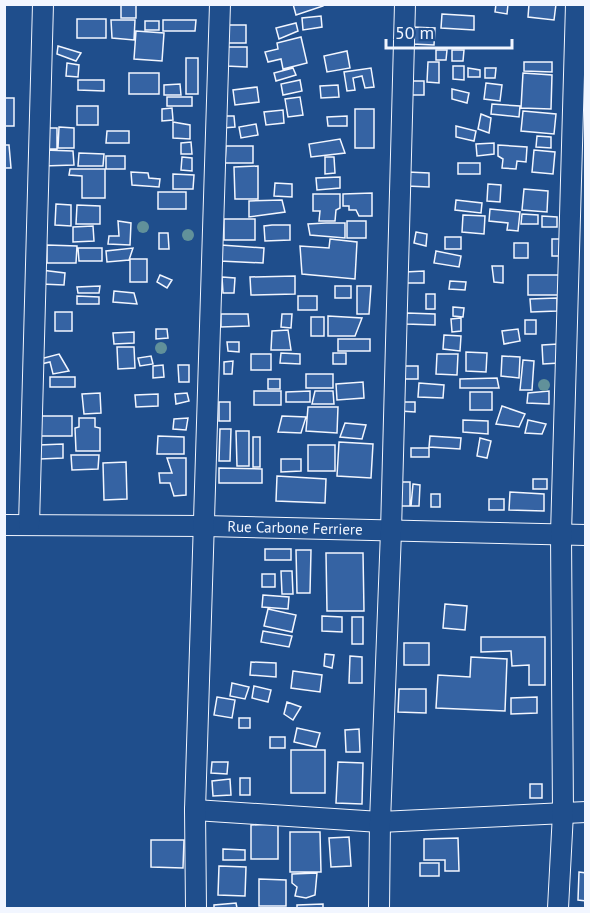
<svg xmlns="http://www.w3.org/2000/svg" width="590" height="913" viewBox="0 0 590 913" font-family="'PT Sans',sans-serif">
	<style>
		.building { fill: #3563a3; stroke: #f2f6ff; stroke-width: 1.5 }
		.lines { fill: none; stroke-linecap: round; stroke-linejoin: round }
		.minor-casing { stroke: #f2f6ff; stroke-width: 22 }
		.minor { stroke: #1f4e8c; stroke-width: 20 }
		.tree { fill: #61919a }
		.labels { text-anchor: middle; stroke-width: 4.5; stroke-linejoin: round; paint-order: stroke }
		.street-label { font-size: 15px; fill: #f2f6ff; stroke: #1f4e8c }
	</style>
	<rect width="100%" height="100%" fill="#1f4e8c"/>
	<path class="building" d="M121,4H136V18H121Z
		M293,4H323V6L296,15Z
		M496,4H508L507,14L495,12Z
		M529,4H556L554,20L528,17Z
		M442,14L474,16V30L441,28Z
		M321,16L322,27L303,30L302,18Z
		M77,19H106V38H77Z
		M111,20H135L134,40L112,38Z
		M163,20H196L195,31H163Z
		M145,21H159V30H145Z
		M296,23L298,31L279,39L276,28Z
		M228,25H246V43H228Z
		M412,27L435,28L434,45L412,44Z
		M136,31L164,33L162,61L134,59Z
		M301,37L307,63L283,69L281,59L268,62L265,52L278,49L277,43Z
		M58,46L81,53L76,61L57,54Z
		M226,47H247V67L226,66Z
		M436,50H447L446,60H436Z
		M452,50H464L463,61H452Z
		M347,51L350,68L327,72L324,56Z
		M186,58H198V94H186Z
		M428,62H439V83L427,82Z
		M524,62H552V72L524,71Z
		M67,63L79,65L78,77L66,76Z
		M453,66H464V80L453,79Z
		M293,68L296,75L276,81L274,73Z
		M371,68L374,87L365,88L362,76L353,78L355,90L347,91L344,72Z
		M468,68L480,70V77H468Z
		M485,68H496L495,78H485Z
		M129,73H159V94H129Z
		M523,73L552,75L551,109L521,108Z
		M78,80H104V91L78,90Z
		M300,80L302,91L283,95L281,84Z
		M408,81H424V95H408Z
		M486,83L502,85L500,101L484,99Z
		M180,84L181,95H164V85Z
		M338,85L339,97L321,98L320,86Z
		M257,87L259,102L235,105L233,90Z
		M452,89L469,93L467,103L452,99Z
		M167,97H192V106H167Z
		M300,97L303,115L288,117L285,99Z
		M4,98H14V126H4Z
		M492,104L520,106L519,117L491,114Z
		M77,106H98V125H77Z
		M172,108L173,120L162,121V109Z
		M355,109H374V148H355Z
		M283,110L284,123L266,125L264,112Z
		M523,111L556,114L554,134L521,131Z
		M481,114L491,118L489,133L478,129Z
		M223,116H234L235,127L223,128Z
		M347,116V126H328L327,117Z
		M173,122L190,125V139L173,138Z
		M256,124L258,135L241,138L239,127Z
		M456,126L476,131L474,141L456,137Z
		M59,127L74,128V148H58Z
		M45,128H57V149H45Z
		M107,131H129V143H106Z
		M537,136L551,137V148L536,147Z
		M340,139L345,153L311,157L309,144Z
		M191,142L192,154H181V143Z
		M494,143V154L477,156L476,144Z
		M4,145H9L11,168H4Z
		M498,145L527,147L526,162L517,161L516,169L502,168L503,159L498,156Z
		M226,146H253V163H225Z
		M44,150L73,151L74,165L43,166Z
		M534,150L555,152L553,174L532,172Z
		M79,153L104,154L103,166H78Z
		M106,156H125V169H106Z
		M182,157L192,158V171L181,170Z
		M325,157H334L335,173L325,174Z
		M458,163H480V174H458Z
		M258,166V199H235L234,167Z
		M70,169H105V198H82V176L69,175Z
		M131,172L148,173L149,178L160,179L159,187L132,185Z
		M408,172L429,173V187L407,186Z
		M173,174L194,175L193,189H173Z
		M340,177V188L317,190L316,178Z
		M275,183L292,184V197L274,196Z
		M488,184L501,185L500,202L487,201Z
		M524,189L548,191L547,212L522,210Z
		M158,192H186V209H158Z
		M372,193V216H359L356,210H349V206H343V194Z
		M313,194H340V208L336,210L335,221H319L320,211H313Z
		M282,200L285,212L249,217V201Z
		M456,200L482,203L481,213L455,210Z
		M56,204L71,205V226L55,225Z
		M77,205L100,206V224H76Z
		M490,209L520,212L518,231L507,230L508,223L489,221Z
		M522,214L538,215V224H521Z
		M463,215L485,216L484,234L462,232Z
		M542,216L557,217V227H542Z
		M224,219H255V240H224Z
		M118,221L131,223L130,245L108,244L109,236H119Z
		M347,221H366V238H347Z
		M326,223H345V238L310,235L308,224Z
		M272,225H290V240L265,241L264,226Z
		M93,226L94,241L73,242V227Z
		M416,232L427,234L426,246L414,243Z
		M159,233H168L169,249H159Z
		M445,237H461V249H445Z
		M330,239L357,242L355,279L302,274L300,246L329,248Z
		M552,239H562V256H552Z
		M514,243H528V258H514Z
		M47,245L77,246L76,263H47Z
		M221,245L264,248L263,263L220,261Z
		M78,248H102V261H79Z
		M133,248L129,260L107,262L106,251Z
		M436,251L461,256L459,267L434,263Z
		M130,259H147V282H130Z
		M492,266H503V283L494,282Z
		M41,270L65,273L64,285L41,284Z
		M424,271V283H405V272Z
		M160,275L172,280L167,288L157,282Z
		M528,275H559L560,295H528Z
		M295,276V294L251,295L250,277Z
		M222,277L235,278L234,293H223Z
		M450,281L466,282L465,290L449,289Z
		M100,286L99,293H78L77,287Z
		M335,286H351V298H335Z
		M357,286H371L369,314H357Z
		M114,291L134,293L137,304L113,302Z
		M426,294H435V309H426Z
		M77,296L99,297V304H77Z
		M298,296H317V310H298Z
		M557,298V311L531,312L530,299Z
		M453,307L464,308L463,317L453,316Z
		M55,312H72V331H55Z
		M407,313L435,314V325L406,324Z
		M221,314H248L249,326L221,327Z
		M282,314H292L291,328L281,327Z
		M328,316L362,318L355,336H328Z
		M311,317H324V336H311Z
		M461,318V331L452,332L451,319Z
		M525,320H536V334H525Z
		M156,329H167L168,338L156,339Z
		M518,329L520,341L504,344L502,331Z
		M288,330L291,350H271L272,331Z
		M134,332V343L114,344L113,333Z
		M444,335L461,336L460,351L443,349Z
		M338,339H370V351H338Z
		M227,342H239V352L228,351Z
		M558,344L559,363L543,364L542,345Z
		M117,347H134L135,368L118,369Z
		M466,352L487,353L486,372L466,371Z
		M281,353L300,354V364L280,363Z
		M333,353H346V364H333Z
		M59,354L69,371L53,374L50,362L41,364L40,359Z
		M251,354H271V370H251Z
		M437,354H458L457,375L436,374Z
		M151,356L153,364L140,366L138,358Z
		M502,356L520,357L519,378L501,376Z
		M523,360L534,361L532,390H520Z
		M233,361L232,374H224V362Z
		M163,365L164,377L153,378V366Z
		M178,365H189V382H179Z
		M400,366H418V379H400Z
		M306,374H333V388H306Z
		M50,377H75V387H50Z
		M497,378L499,388H460V379Z
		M268,379H280V389H268Z
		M363,382L364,398L337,400L336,384Z
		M419,383L444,385L443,398L418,397Z
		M254,391H281V405H254Z
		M310,391V402H286V392Z
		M315,391H333L334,404H312Z
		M549,391V404L527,403L528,393Z
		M470,392H492V410H470Z
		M100,393L101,413L84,414L82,394Z
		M187,393L189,401L176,404L175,394Z
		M158,394V406L136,407L135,395Z
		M219,402H230V421H219Z
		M400,402H415V412L400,411Z
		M502,406L525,414L519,427L496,424Z
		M308,407H338L337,433L306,431Z
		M39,416H72V436H39Z
		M282,416L306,417L301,433L278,432Z
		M79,418H95V427L100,428V451H76L75,428L79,427Z
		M188,418L186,430L173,429L174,419Z
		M463,420L488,421V434L463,432Z
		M528,420L546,424L542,434L525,433Z
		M345,423L366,425L362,439L340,437Z
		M220,429H231L230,461H219Z
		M236,431H249V466H237Z
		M158,436L184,437V454H157Z
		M430,436L461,438L460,449L429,447Z
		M253,437H260V467H253Z
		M480,438L491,441L487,458L477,456Z
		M339,442L373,444L371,478L337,476Z
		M63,444V458L40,459L39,445Z
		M308,445H335V471H308Z
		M411,448H429V457H411Z
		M71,455H99L98,469L72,470Z
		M167,458H186V495L174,496L170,483H160L159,473H172Z
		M281,459H301V471L281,472Z
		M126,462L127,499L104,500L103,463Z
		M219,468L262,469V483H219Z
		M277,476L326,479L325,503L276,501Z
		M533,479H547V489H533Z
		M397,482H410V506H397Z
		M413,484L420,485L419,506H411Z
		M510,492L544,494V511L509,510Z
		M431,494H440V507H431Z
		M489,499H504V510H489Z
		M265,549H291V560H265Z
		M296,550H311L310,593H297Z
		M326,553H363L364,611H327Z
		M281,571H292L293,594H282Z
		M262,574H275V587H262Z
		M263,595L289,597L288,609L262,607Z
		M445,604L467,606L465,630L443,628Z
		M268,609L296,615L292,632L264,626Z
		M322,616L342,617V632L322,631Z
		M352,617H363V644H352Z
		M263,631L292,636L289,647L261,642Z
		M481,637H545V685H529V665L512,666L511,651L481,652Z
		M404,643H429V665H404Z
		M325,654L334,655L332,668L324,666Z
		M350,656L362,657V683H349Z
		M471,657L507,659L505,711L436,708L438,675L470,677Z
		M251,662L276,663V677L250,675Z
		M293,671L322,675L320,692L291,688Z
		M232,683L249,687L245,699L230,696Z
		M254,686L271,690L268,702L252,698Z
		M399,689H426V713L398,712Z
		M217,697L235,700L232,718L214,715Z
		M537,697V713L511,714V698Z
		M287,702L301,707L293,720L284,714Z
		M239,718H250V728H239Z
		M297,728L320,733L316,747L294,742Z
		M359,729L360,752H346L345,730Z
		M270,737H285V748H270Z
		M291,750H325V793H291Z
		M212,762H228L227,774L211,773Z
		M338,762L363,763L362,804L336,803Z
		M240,778H250V795H240Z
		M230,779L231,795L213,796L212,781Z
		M530,784H542V798H530Z
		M278,824V859H251V825Z
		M290,832H320L321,872H290Z
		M349,837L351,866L331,867L329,838Z
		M458,838L459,871H445V860H424V839Z
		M151,840H184L183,868L151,867Z
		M223,849L245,850V860H223Z
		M420,863H439V876H420Z
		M219,866L246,867L245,896L218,895Z
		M579,872L586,873V901L578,900Z
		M317,873L315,895L306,898L295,896L297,887L292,883V874Z
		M259,879L286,880V906H259Z
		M236,903L237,908H214V905Z
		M323,904V908H297V905Z"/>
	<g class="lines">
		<g class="minor-casing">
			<g id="minor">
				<path id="s1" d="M4,525L205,526L586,535"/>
				<path d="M29,525L43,4"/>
				<path d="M195,810L380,822L586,812"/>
				<path d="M196,908L195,810L220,4"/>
				<path d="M379,908L380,822L391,531L405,4"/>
				<path d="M558,908L563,813L561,534L576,4"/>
			</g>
		</g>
		<use href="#minor" class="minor"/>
	</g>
	<g class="tree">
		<circle cx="143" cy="227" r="6"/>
		<circle cx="188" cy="235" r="6"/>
		<circle cx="161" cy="348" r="6"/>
		<circle cx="544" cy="385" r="6"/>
	</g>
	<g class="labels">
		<g class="street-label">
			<text dy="5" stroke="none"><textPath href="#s1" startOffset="291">Rue Carbone Ferriere</textPath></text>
		</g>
	</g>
	<rect width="590" height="913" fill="none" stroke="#f2f6ff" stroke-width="12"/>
	<path d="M386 39v9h126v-9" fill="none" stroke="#f2f6ff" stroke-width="3"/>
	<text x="395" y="39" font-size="18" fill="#f2f6ff" stroke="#1f4e8c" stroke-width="4.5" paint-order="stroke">50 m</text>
</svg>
